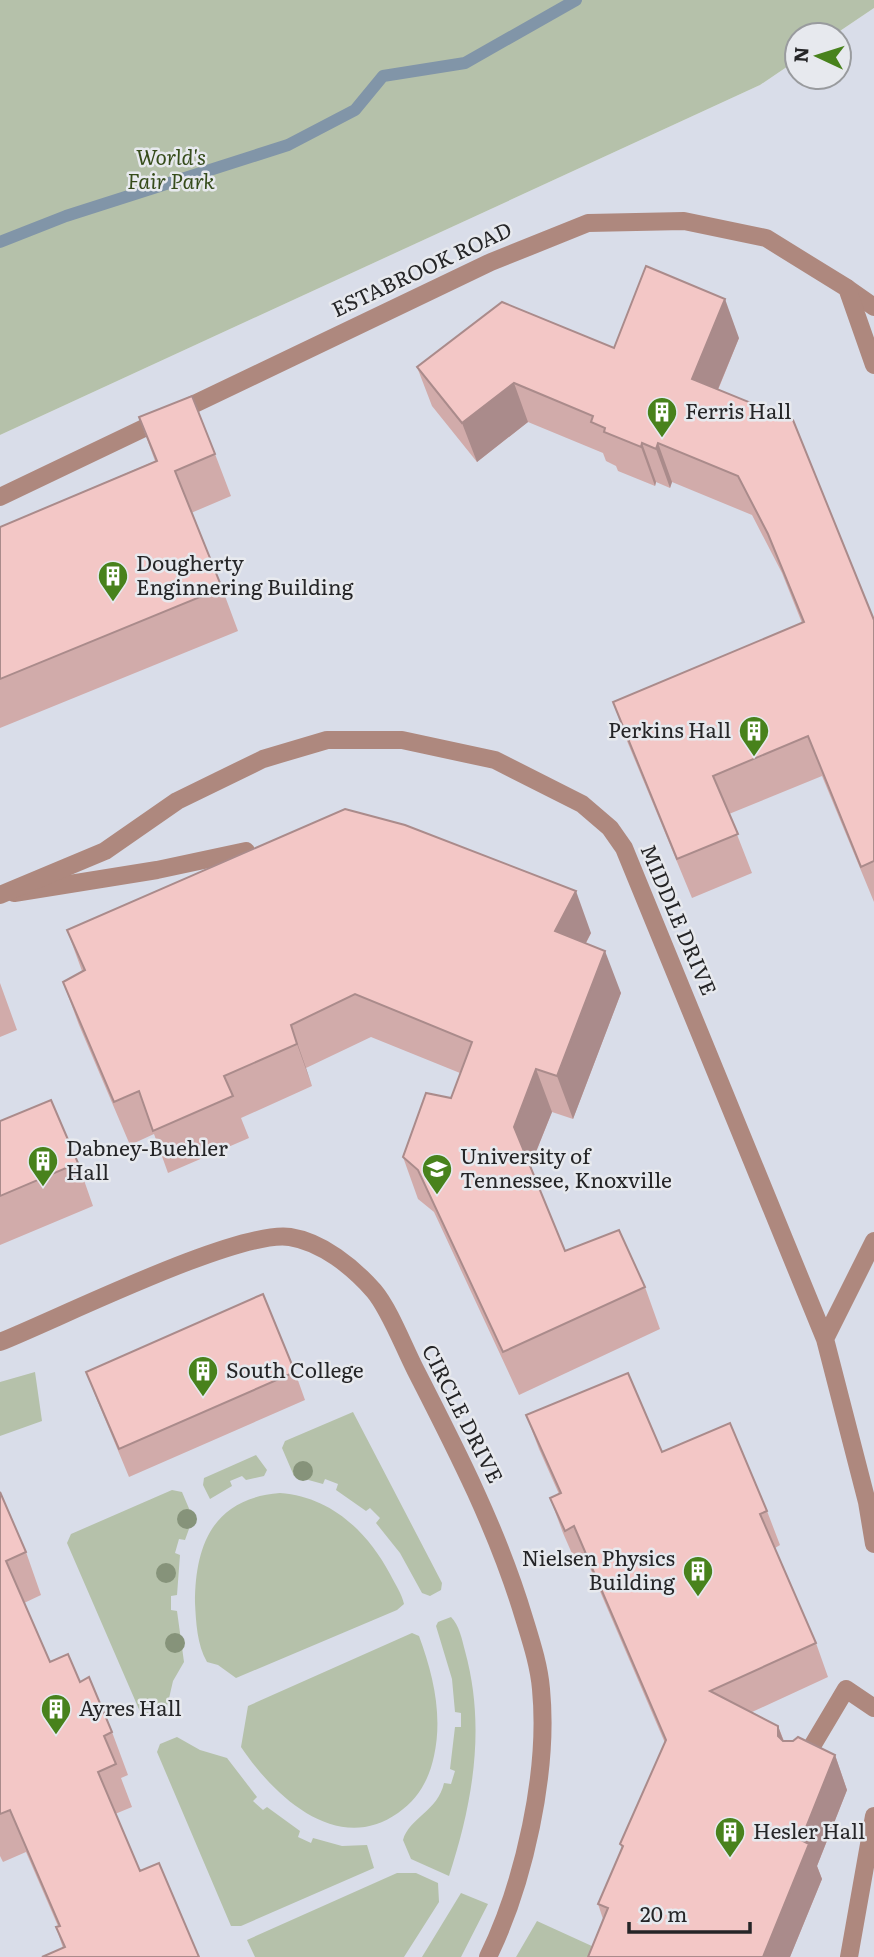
<svg xmlns="http://www.w3.org/2000/svg" width="874" height="1957" viewBox="0 0 874 1957" font-family="Literata,serif">
	<style>
		.built { fill: #d9dde9 }
		.green { fill: #b5c1aa }
		.lines { fill: none; stroke-linecap: round; stroke-linejoin: round }
		.stream { stroke: #8195a8; stroke-width: 12 }
		.service { stroke: #ae887e; stroke-width: 18 }
		.minor { stroke: #ae887e; stroke-width: 18 }
		.tree { fill: #86937a }
		.wall { fill: #d1abaa }
		.shaded-wall { fill: #aa8b8b }
		.building { fill: #f3c7c6; stroke: #aa8b8b; stroke-width: 2 }
		.labels { text-anchor: middle; stroke-width: 5; stroke-linejoin: round; paint-order: stroke }
		.park-label { font-size: 21px; font-style: italic; fill: #364c1b; stroke: #e7e9ee }
		.street-label { font-size: 21px; fill: #252527; stroke: #e7e9ee }
		.poi-label { font-size: 21px; fill: #252527; stroke: #e7e9ee; text-anchor: start }
	</style>
	<rect width="100%" height="100%" fill="#e7e9ee"/>
	<path class="built" d="M874,8V1957H0V435L760,85L797,60V77H839V35H834Z"/>
	<path class="green" d="M0,0H874V8L834,35H797V60L760,85L0,435Z
		M35,1372L42,1421L0,1436V1382Z
		M353,1412L442,1583L441,1590L430,1596L422,1593L400,1553L376,1523L380,1518L370,1508L366,1511L336,1490L338,1484L325,1479L323,1484L294,1476L282,1448L285,1441Z
		M256,1455L267,1470L264,1476L246,1480L242,1476L230,1481L232,1486L210,1499L203,1485L204,1478Z
		M172,1490L182,1492L193,1518L185,1540L179,1539L175,1553L180,1555L177,1595L171,1596V1610L177,1611L184,1662L173,1681L167,1707L146,1717L141,1714L67,1543L71,1534Z
		M280,1493C331,1497 367,1531 390,1574C395,1584 402,1594 404,1604L397,1610L236,1678L218,1665L207,1662C197,1645 196,1622 195,1603C195,1544 214,1498 280,1493Z
		M451,1617C459,1625 462,1639 465,1651C486,1727 473,1802 449,1876L411,1859L403,1840C409,1818 438,1811 444,1783L451,1784L455,1771L450,1769L455,1727H461V1713L455,1712L452,1679L436,1626L438,1622Z
		M412,1633L419,1636C433,1674 443,1715 434,1756C429,1780 418,1799 398,1813C337,1856 274,1796 241,1747L248,1706Z
		M177,1737L200,1750L227,1758L257,1797L253,1801L263,1810L267,1807L300,1831L298,1837L311,1843L313,1838L342,1846L367,1845L374,1868L241,1926H231L157,1752L160,1744Z
		M397,1873H416L438,1883L439,1902L404,1957H255L247,1940Z
		M461,1893L488,1904L461,1957H422Z
		M537,1921L594,1947L590,1957H516Z"/>
	<g class="lines">
		<path class="stream" d="M0,242L66,216L288,145L355,110L383,76L465,63L576,0"/>
		<path class="service" d="M847,288L874,307
			M14,893L157,870L246,851
			M802,1763L846,1689L874,1708"/>
		<path class="minor" d="M0,497L491,262L588,223L684,221L766,238L847,288L874,365
			M0,895L105,851L177,801L263,759L327,740H402L495,760L582,804L610,828L624,848L825,1339L867,1502L874,1544
			M825,1339L874,1241
			M0,1342C58,1319 238,1229 290,1237C322,1242 353,1267 374,1291C390,1310 404,1348 416,1371C457,1451 498,1531 524,1618C531,1641 539,1665 541,1689C549,1772 524,1883 488,1957
			M849,1957L874,1816"/>
	</g>
	<g class="tree">
		<circle cx="303" cy="1471" r="10"/>
		<circle cx="187" cy="1519" r="10"/>
		<circle cx="166" cy="1573" r="10"/>
		<circle cx="175" cy="1643" r="10"/>
	</g>
	<path class="wall" d="M739,338L718,390L874,620V902L822,776L729,814L752,873L692,898L627,741L613,702L802,623L782,573L752,515L672,482L670,488L656,482L655,486L618,471L616,466L606,461L603,453L528,422L477,462L432,406L417,367L614,348Z
		M139,417L215,454L231,496L191,513L222,588L238,631L0,728V527L155,461Z
		M67,930L591,933L586,943L621,993L573,1119L552,1112L530,1167L565,1251L645,1287L660,1329L519,1395L434,1212L418,1199L403,1157L451,1098L460,1073L371,1037L306,1068L312,1086L241,1118L249,1138L168,1173L154,1134L130,1145L79,1025L63,982L82,971Z
		M0,983L17,1030L0,1037Z
		M0,1121L78,1163L93,1206L0,1245Z
		M86,1372H295L305,1400L129,1477L97,1400Z
		M526,1415L662,1452L767,1511L780,1545L775,1548L816,1643L828,1677L752,1712L778,1726L784,1741L835,1755L847,1790L817,1866L822,1879L790,1957H588L603,1919L598,1904L622,1849L620,1844L665,1743L587,1561L577,1565L563,1533L550,1498L559,1494L539,1449Z
		M0,1492L26,1552L41,1595L24,1603L50,1662L80,1682L112,1732L128,1775L121,1778L132,1807L115,1814L140,1871L63,1948L56,1927L58,1926L26,1852L3,1862L0,1856Z"/>
	<path class="shaded-wall" d="M725,299L739,338L706,418L692,379Z
		M514,383L528,422L477,462L462,423Z
		M642,443L656,482L655,486L641,447Z
		M658,443L672,482L670,488L656,449Z
		M576,891L591,933L570,973L555,931Z
		M605,951L621,993L573,1119L557,1076Z
		M291,1025L306,1068L312,1086L297,1044Z
		M536,1069L552,1112L529,1169L514,1127Z
		M778,1726L791,1761L778,1736Z
		M835,1755L847,1790L817,1866L822,1879L790,1957H763L801,1840Z"/>
	<path class="building" d="M646,266L725,299L692,379L793,420L874,620V861L861,867L808,736L713,776L738,834L677,859L613,702L804,622L768,534L738,476L658,443L656,449L642,443L641,447L604,432L605,428L591,422L593,416L514,383L462,423L417,367L502,302L614,348Z
		M192,396L215,454L175,471L222,588L0,679V527L157,461L139,417Z
		M345,809L405,825L576,891L555,931L605,951L557,1076L536,1069L514,1127L565,1251L619,1230L645,1287L503,1352L418,1170L403,1157L426,1093L451,1098L472,1042L355,994L291,1025L297,1044L224,1076L233,1096L153,1131L139,1091L114,1102L63,982L85,970L67,930Z
		M51,1100L78,1163L0,1196V1121Z
		M263,1294L295,1372L119,1449L86,1372Z
		M628,1373L662,1452L730,1423L767,1511L760,1514L816,1643L710,1691L778,1726V1736L783,1741H793L798,1737L835,1755L801,1840L809,1844L763,1957H588L608,1908L598,1904L623,1846L620,1844L666,1740L574,1526L565,1531L550,1498L561,1493L526,1415Z
		M0,1492L26,1552L6,1561L50,1662L68,1654L80,1682L89,1677L112,1732L104,1736L116,1764L98,1772L140,1871L159,1863L199,1957H42L65,1947L56,1927L60,1926L10,1810L0,1814Z"/>
	<defs>
		<g id="building-pin" transform="scale(1.575)"><path d="M0 17L-7.5 6A9.5 9.5 0 1 1 7.5 6Z" fill="#48821c" stroke="#e7e9ee"/><path d="M-4-6H4V6H1V3H-1V6H-4ZM-2.5-4.3h1.7v1.8h-1.7ZM.8-4.3h1.7v1.8H.8ZM-2.5-1h1.7V.8h-1.7ZM.8-1h1.7V.8H.8Z" fill="#fff"/></g>
		<g id="university-pin" transform="scale(1.575)"><path d="M0 17L-7.5 6A9.5 9.5 0 1 1 7.5 6Z" fill="#48821c" stroke="#e7e9ee"/><path d="M0-5L7-2L0 1L-7-2ZM-4 1L0 2.5L4 1V4Q0 6-4 4Z" fill="#fff"/></g>
	</defs>
	<g fill-rule="evenodd">
		<use href="#building-pin" x="662" y="412"/>
		<use href="#building-pin" x="113" y="576"/>
		<use href="#building-pin" x="754" y="731"/>
		<use href="#building-pin" x="43" y="1161"/>
		<use href="#university-pin" x="437" y="1169"/>
		<use href="#building-pin" x="203" y="1371"/>
		<use href="#building-pin" x="698" y="1571"/>
		<use href="#building-pin" x="56" y="1709"/>
		<use href="#building-pin" x="730" y="1832"/>
	</g>
	<g class="labels">
		<g class="park-label">
			<text x="171" y="165">World's<tspan x="171" dy="24">Fair Park</tspan></text>
		</g>
		<g class="street-label">
			<text transform="translate(422 270) rotate(-25)" y="7">ESTABROOK ROAD</text>
			<text transform="translate(678 920) rotate(67)" y="7">MIDDLE DRIVE</text>
			<text transform="translate(462 1414) rotate(63)" y="7">CIRCLE DRIVE</text>
		</g>
		<g class="poi-label">
			<text x="685" y="419">Ferris Hall</text>
			<text x="136" y="571">Dougherty<tspan x="136" dy="24">Enginnering Building</tspan></text>
			<text x="731" y="738" text-anchor="end">Perkins Hall</text>
			<text x="66" y="1156">Dabney-Buehler<tspan x="66" dy="24">Hall</tspan></text>
			<text x="460" y="1164">University of<tspan x="460" dy="24">Tennessee, Knoxville</tspan></text>
			<text x="226" y="1378">South College</text>
			<text x="675" y="1566" text-anchor="end">Nielsen Physics<tspan x="675" dy="24">Building</tspan></text>
			<text x="79" y="1716">Ayres Hall</text>
			<text x="753" y="1839">Hesler Hall</text>
		</g>
	</g>
	<g transform="translate(818 56) rotate(274)"><circle r="33" fill="#e7e9ee" stroke="#999b9e" stroke-width="2"/>
	<path d="M0-5L12 26L0 18L-12 26Z" fill="#48821c"/>
	<text y="-10" font-size="19" font-weight="bold" text-anchor="middle" fill="#252527">N</text>
	</g>
	<path d="M629 1922v10h121v-10" fill="none" stroke="#252527" stroke-width="3.5"/>
	<text x="640" y="1922" font-size="21" fill="#252527" stroke="#e7e9ee" stroke-width="5" paint-order="stroke">20 m</text>
</svg>
